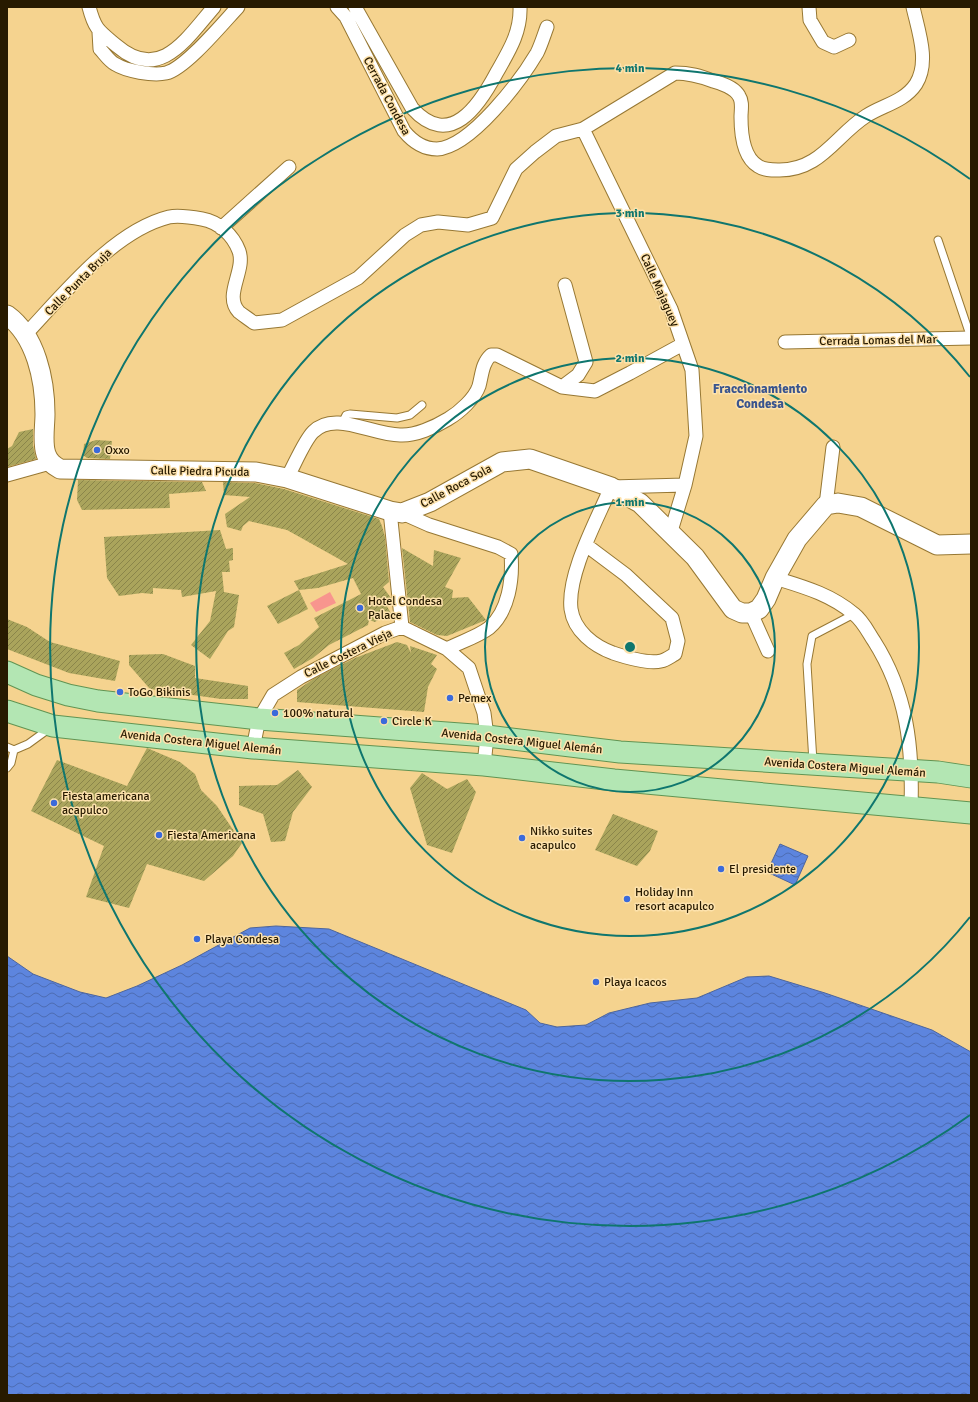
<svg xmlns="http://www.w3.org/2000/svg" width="978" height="1402" viewBox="0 0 978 1402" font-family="Signika,sans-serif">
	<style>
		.green { fill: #f8958e }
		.water { fill: url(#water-waves); stroke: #4d659b }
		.building { fill: url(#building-hatch) }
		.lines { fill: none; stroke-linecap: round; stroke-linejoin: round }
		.lane-casing { stroke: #977834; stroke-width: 9 }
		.street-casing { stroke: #977834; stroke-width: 15 }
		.secondary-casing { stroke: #977834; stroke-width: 21 }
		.primary-casing { stroke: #619453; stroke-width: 23 }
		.lane { stroke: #fff; stroke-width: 7 }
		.street { stroke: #fff; stroke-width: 13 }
		.secondary { stroke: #fff; stroke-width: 19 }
		.primary { stroke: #b3e6b3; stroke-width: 21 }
		.ring { fill: none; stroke: #0f766e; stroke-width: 2 }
		.poi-dot { fill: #3b6ada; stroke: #fde2ac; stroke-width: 1.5 }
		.labels { text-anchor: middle; stroke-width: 3; stroke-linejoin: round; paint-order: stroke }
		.street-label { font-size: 12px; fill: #271a00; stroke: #fde2ac }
		.poi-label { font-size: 12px; fill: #271a00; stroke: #fde2ac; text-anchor: start }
		.neighbourhood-label { font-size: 13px; font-weight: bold; fill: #39548e; stroke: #fde2ac }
		.centre { fill: #0f766e; stroke: #fde2ac; stroke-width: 2 }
		.ring-label { font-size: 12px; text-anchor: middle; font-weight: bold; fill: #0f766e; stroke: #fde2ac; stroke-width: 3; stroke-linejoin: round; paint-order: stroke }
	</style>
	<defs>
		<pattern id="water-waves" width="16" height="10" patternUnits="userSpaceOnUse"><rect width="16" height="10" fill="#5d85de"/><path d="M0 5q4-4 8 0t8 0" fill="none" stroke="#4d6cb2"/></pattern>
		<pattern id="building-hatch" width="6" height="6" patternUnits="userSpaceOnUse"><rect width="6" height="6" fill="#aaa45c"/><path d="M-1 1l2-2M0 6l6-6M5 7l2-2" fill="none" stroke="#8a854a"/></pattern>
	</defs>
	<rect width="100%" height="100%" fill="#f5d38f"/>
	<path class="green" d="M330,592L336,603L316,612L310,603Z"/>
	<path class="water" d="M780,844L808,856L795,885L767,872Z
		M276,926L329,929L526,1010L540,1023L557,1027L586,1025L609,1013L650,1003L697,998L747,977L769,976L825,993L932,1030L971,1052V1395H7V956L33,974L80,992L106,998L137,986L182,965L250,928Z"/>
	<path class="building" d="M33,429V445L36,459L7,467V449L12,446L19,432Z
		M96,440L112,441L110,459L87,458L83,455L84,444Z
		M78,480L202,482L206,491L169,494L170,508L82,510L77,500Z
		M223,482L255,483L284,489L379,519L382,526L385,537L389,582L383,587L391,598L385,603L392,615L383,610L385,616L375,622L369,620L368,625L329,645L313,658L294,669L284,653L299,645L319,627L314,618L361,594L353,578L318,588L299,590L294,581L348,564L287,530L249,521L243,526L241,531L227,527L225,514L250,497L224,495Z
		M220,530L226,549L233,548V560L229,561L230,572H222L224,592L239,595L234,627L228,631L210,659L191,645L210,621L216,591L182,597L181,590L153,588V594L142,593L119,596L107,578L104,537Z
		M402,548L433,566L434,550L461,558L445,587L453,590L452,598L468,597L486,620L447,636L437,635L410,622Z
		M299,590L308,609L278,624L267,606Z
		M7,619L27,627L50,642L120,661L115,681L69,673L7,649Z
		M397,642L407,645L411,653L410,646L437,655L431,664L437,669L428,687L424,712L297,702V690L315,678L355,658Z
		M163,654L195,666V678L248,686V699H221L150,689L129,665V655Z
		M147,748L180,762L195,774L201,790L217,806L242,843L233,856L204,881L147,864L129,908L86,897L104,846L31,811L57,760L127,786Z
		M298,770L312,787L293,812L285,841L271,842L263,814L239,805V786L277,785Z
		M422,773L447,789L467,779L476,792L452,853L427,845L410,788Z
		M613,814L658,831L650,851L637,866L595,850Z"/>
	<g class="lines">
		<g class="lane-casing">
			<path id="lane" d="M938,240L971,338
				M342,423L346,415L350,414L397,418L410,415L422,405
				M7,747L14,750L28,744L50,728
				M813,762L807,664L812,636L854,614
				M7,768L11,763L14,750"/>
		</g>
		<g class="street-casing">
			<path id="street" d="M89,7C95,30 99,31 117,46C160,83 187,38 214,7
				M337,7L346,17L404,131C413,142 423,149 437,149C471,147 521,80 537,53C541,45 544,35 547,27
				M355,7L412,108C450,150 479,106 497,72C509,51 521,32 520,7
				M809,7L810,20L823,42L834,47L849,40
				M99,32L100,49C104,53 109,61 115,64C126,71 153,76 166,73C185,69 223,23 238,7
				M583,129L671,309L692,370L696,436L685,485L671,531
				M221,228L289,167
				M25,335C63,295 113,231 169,217C179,215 191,217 202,219C219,222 233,235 239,251C246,271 223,295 239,312C244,316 249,319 254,323L282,320L358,278L405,235L421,225L438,222L468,225L492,218L516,169L535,152L556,136L583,129L675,73C690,73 700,76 713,81C721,83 735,88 739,96C743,102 741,110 741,117C741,133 743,157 758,166C764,170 771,170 778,170C820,171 835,136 866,116C883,105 904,102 916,84C930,62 918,30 913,7
				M785,342L971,338
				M562,387L578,375L586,362L565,285
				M7,475L50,463
				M287,478C294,466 304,441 313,432C334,410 372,435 400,435C415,436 435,427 448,419C460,412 475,398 479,386C482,375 482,363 491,355H497L562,387L595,391L630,373L683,344
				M826,505L833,447
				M390,511L402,627
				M402,513L429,525L498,547L511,554C513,579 509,611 489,628C477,637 460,642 447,649
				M586,545L626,575L672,618L678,641L675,654C671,656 666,660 661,661C648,664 625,657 613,653C594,646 574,631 571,609C567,574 597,520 611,487L685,485
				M775,578C804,587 830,594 854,614C863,621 868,632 874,641C907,693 913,747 911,807
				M751,613L768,651
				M253,748L259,719L273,695L301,677L385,633L402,627L447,649L469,668L484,713L487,736L484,765"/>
		</g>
		<g class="secondary-casing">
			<path id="secondary" d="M7,315C36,336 45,380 45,414C45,426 42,443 46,454C49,462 53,465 60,469L256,472L287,478L390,511L402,513L430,502L502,462L530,459L611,487L640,503L695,557L733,609L742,613H751L759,609L766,599L775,578L797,539L826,505L838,503L861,507L937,545L971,544"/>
		</g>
		<g class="primary-casing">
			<path id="primary" d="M7,672L36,685L68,695L98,701L259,719L487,736L620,752L938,772L971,777
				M7,711L53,726L253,748L484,765L614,780L971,813"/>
		</g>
		<use href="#lane" class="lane"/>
		<use href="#street" class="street"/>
		<use href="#secondary" class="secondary"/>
		<use href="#primary" class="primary"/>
	</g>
	<g class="ring">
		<circle cx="630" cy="647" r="145"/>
		<circle cx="630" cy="647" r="289"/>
		<path d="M970 917A434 434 0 1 1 970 377"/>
		<path d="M970 1115A579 579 0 1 1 970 179"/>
	</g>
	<g class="poi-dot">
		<circle cx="97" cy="450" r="4"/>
		<circle cx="360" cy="608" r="4"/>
		<circle cx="120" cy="692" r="4"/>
		<circle cx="450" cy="698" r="4"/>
		<circle cx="275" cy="713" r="4"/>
		<circle cx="384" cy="721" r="4"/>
		<circle cx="54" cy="803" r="4"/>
		<circle cx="159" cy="835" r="4"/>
		<circle cx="522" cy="838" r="4"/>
		<circle cx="721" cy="869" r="4"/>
		<circle cx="627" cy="899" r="4"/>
		<circle cx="197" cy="939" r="4"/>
		<circle cx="596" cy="982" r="4"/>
	</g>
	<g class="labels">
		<g class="street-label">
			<text transform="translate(387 96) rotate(62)" y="4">Cerrada Condesa</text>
			<text transform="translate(78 282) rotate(-45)" y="4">Calle Punta Bruja</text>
			<text transform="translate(660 290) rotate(66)" y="4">Calle Majaguey</text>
			<text transform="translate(878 340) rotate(-1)" y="4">Cerrada Lomas del Mar</text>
			<text transform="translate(200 471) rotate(1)" y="4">Calle Piedra Picuda</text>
			<text transform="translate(456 486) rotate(-28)" y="4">Calle Roca Sola</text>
			<text transform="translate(348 653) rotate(-26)" y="4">Calle Costera Vieja</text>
			<text transform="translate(522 741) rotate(6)" y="4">Avenida Costera Miguel Alemán</text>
			<text transform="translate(201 742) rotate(6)" y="4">Avenida Costera Miguel Alemán</text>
			<text transform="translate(845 767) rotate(4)" y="4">Avenida Costera Miguel Alemán</text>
		</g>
		<g class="poi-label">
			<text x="105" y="454">Oxxo</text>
			<text x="368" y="605">Hotel Condesa<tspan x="368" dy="14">Palace</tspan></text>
			<text x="128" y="696">ToGo Bikinis</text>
			<text x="458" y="702">Pemex</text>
			<text x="283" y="717">100% natural</text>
			<text x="392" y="725">Circle K</text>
			<text x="62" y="800">Fiesta americana<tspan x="62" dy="14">acapulco</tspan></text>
			<text x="530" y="835">Nikko suites<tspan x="530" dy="14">acapulco</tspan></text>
			<text x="167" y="839">Fiesta Americana</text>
			<text x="729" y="873">El presidente</text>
			<text x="635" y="896">Holiday Inn<tspan x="635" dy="14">resort acapulco</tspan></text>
			<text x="205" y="943">Playa Condesa</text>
			<text x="604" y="986">Playa Icacos</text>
		</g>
		<g class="neighbourhood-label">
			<text x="760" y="393">Fraccionamiento<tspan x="760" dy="15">Condesa</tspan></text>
		</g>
	</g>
	<circle cx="630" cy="647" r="6" class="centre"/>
	<g class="ring-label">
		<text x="630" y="72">4 min</text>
		<text x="630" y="217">3 min</text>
		<text x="630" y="362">2 min</text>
		<text x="630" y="506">1 min</text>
	</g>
	<rect width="978" height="1402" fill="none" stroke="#271a00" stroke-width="16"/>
</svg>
